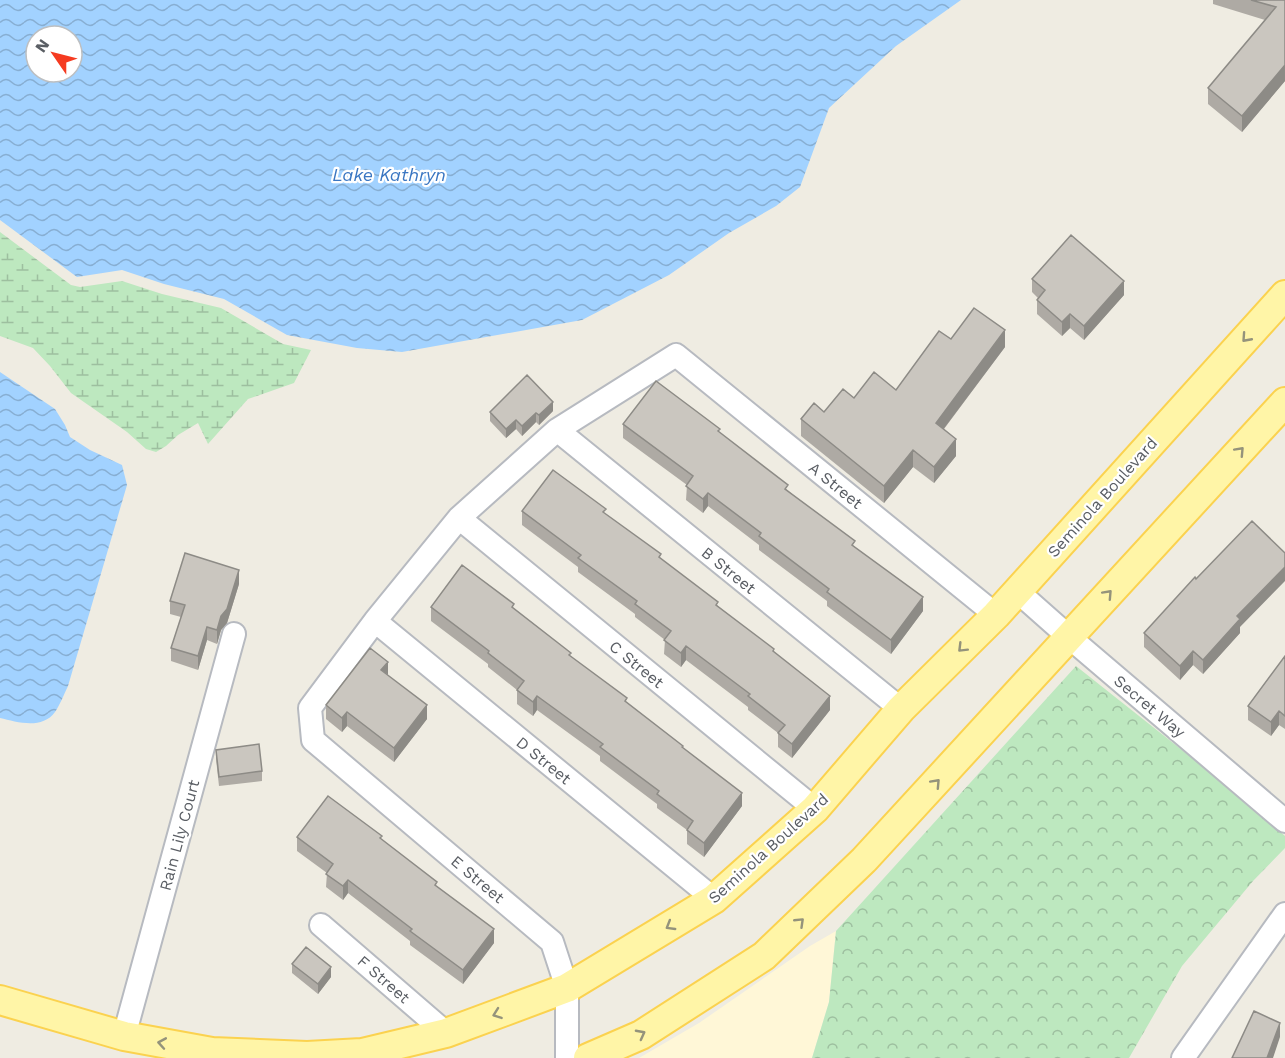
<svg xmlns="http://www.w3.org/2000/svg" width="1285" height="1058" viewBox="0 0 1285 1058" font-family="'Work Sans',sans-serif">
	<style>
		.commercial { fill: #fff7d7 }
		.forest { fill: url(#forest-crowns) }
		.wetland { fill: url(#wetland-marsh) }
		.water { fill: url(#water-waves); fill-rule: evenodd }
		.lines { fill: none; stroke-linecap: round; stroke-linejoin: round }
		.minor-casing { stroke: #b7bac0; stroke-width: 26 }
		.major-casing { stroke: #fbd24f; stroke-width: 32 }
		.minor { stroke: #fff; stroke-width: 22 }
		.major { stroke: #fff5a7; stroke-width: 28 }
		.wall { fill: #aeaaa4 }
		.shaded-wall { fill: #8d8b86 }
		.building { fill: #cac6bf; stroke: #8d8b86; stroke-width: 1.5 }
		.oneway { stroke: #94937b }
		.labels { text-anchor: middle; stroke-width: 4.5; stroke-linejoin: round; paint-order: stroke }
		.street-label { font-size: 16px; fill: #5a5e64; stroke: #fff }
		.water-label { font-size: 18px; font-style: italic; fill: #3a76c2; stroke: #fff }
	</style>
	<defs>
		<pattern id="forest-crowns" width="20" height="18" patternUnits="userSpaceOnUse" patternTransform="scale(1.5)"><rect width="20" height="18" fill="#bde8bf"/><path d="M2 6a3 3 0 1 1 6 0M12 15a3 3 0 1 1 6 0" fill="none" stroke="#9dbf9f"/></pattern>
		<pattern id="wetland-marsh" width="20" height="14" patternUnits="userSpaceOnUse" patternTransform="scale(1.5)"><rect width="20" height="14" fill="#bde8bf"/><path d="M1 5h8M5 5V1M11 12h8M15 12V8" fill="none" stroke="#9dbf9f"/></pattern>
		<pattern id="water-waves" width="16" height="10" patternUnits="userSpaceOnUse" patternTransform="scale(1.5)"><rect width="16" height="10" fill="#a2d2ff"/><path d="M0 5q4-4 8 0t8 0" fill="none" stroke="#87aed2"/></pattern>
	</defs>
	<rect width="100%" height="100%" fill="#efece2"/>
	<path class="commercial" d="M836,931L829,1002L812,1058H639L699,1023L810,946Z"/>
	<path class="forest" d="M1076,666L1216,777L1285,836V848L1253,881L1182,966L1129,1058H812L829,1002L836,931Z"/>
	<path class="wetland" d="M0,232L71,285L80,287L122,281L162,294L221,308L283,344L311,350L294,383L248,399L208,444L198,423L178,435L166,446L156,452L146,449L127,432L71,393L50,366L33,348L0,336Z"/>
	<path class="water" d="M0,0H961L896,46L829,108L800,187L776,206L729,233L669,275L582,320L402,352L357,348L287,335L224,299L164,284L122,270L77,277L0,220ZM36,36H72V72H36Z
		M0,372L55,409L65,425L70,437L90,450L122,465L127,485L68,686C64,694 60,705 55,712C42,730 17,722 0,718Z"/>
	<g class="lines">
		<g class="minor-casing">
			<path id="minor" d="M557,430L901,709
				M459,518L815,809
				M1017,591L1069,637L1285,821
				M375,621L714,899
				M321,925L446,1033
				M124,1036L234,634
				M567,1058V988L552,942L313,740L310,708L375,621L459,518L557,430L676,355L996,615
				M1183,1058L1285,914"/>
		</g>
		<g class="major-casing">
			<path id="major" d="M0,1000L124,1036L212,1052L307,1056L362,1053L446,1033L567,988L714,899L815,809L901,709L996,615L1285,295
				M588,1058L641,1035L764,956L864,860L1285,402"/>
		</g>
		<use href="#minor" class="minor"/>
		<use href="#major" class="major"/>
	</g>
	<path class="wall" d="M1213,0H1285V81L1242,132L1208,104V88L1265,20L1213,4Z
		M1032,279L1124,295L1084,340L1070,328L1062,336L1037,314V300L1038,298L1032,292Z
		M951,339L1005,347L944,429L956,456L934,483L913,467L884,503L801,436V419L824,412L854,398L896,390Z
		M553,411L539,425L536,422L522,436L516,429L506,438L490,421V412Z
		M623,424L720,433L855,547L923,611L891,654L827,606V601L759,550V545L708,506L703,513L686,500L687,485L623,438Z
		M522,511L606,514L774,652L830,710L792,758L778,747V733L748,710V707L686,660L681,667L664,654L665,640L635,617V614L578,572V567L522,525Z
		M239,584L227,623L221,630L217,644L207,640L198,670L171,661V648L181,617L170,614V601Z
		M431,607L514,609L627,703L683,748L742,806L704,857L687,844V830L657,808V804L600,761V756L537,710L533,716L517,704V690L488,667V664L431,621Z
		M1240,627V633L1203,674L1193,665L1180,680L1144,647V633Z
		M1285,656V729L1279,725L1271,736L1248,720V706Z
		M388,676L427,719L394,762L347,726L342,732L326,719V705Z
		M216,750L262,771V781L219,786L216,759Z
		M297,837L382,840L437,887L494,943L463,984L410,945V941L348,893L343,900L326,887L327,873L297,851Z
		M292,964L331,977L318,994L292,973Z"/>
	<path class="shaded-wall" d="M1285,65V81L1242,132V116Z
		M1124,281V295L1084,340V326Z
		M1070,314V328L1062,336V322Z
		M1005,330V347L936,439V423Z
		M553,402V411L539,425V415Z
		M536,413V422L522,436V426Z
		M516,420V429L506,438V429Z
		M956,439V456L934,483V467Z
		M913,450V467L884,503V486Z
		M708,493V506L703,513V499Z
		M1285,567V581L1240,627V633L1203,674V660L1237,616Z
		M239,570V584L227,623L221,630L217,644V630L221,616Z
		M923,597V611L891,654V640Z
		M207,627V640L198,670V656Z
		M686,646V660L681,667V653Z
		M1193,651V665L1180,680V666Z
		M388,662V675L381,670Z
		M537,696V710L533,716V702Z
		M830,696V710L792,758V744Z
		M427,705V719L394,762V748Z
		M1279,711V725L1271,736V722Z
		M347,712V726L342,732V718Z
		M742,793V806L704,857V843Z
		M348,880V893L343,900V886Z
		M494,929V943L463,984V970Z
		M331,967V977L318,994V984Z
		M1280,1023V1037L1273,1058H1267Z"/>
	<path class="building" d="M1251,0H1285V65L1242,116L1208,88L1276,7Z
		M1071,235L1124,281L1084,326L1070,314L1062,322L1037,300L1045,290L1032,279Z
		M974,308L1005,330L936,423L956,439L934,467L913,450L884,486L801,419L814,403L824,412L843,389L854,398L874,372L896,390L939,331L951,339Z
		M527,375L553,402L539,415L536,413L522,426L516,420L506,429L490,412Z
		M656,381L720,429L718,431L788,485L785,489L855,541L852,545L923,597L891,640L827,592L829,589L759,536L761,533L708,493L703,499L686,486L693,476L623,424Z
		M553,470L606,509L603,512L661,554L659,557L718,602L716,605L774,649L773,651L830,696L792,744L778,733L785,725L748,696L750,694L686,646L681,653L664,640L671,631L635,604L637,601L578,558L581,555L522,511Z
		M1252,521L1285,553V567L1237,616L1240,619L1203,660L1193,651L1180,666L1144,633L1195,577L1196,579Z
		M185,553L239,570L227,609L221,616L217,630L207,627L198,656L171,648L185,605L170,601Z
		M462,565L514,604L512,607L571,653L569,655L627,698L625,701L683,746L682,747L742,793L704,843L687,830L693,821L657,794L659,791L600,747L603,744L537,696L533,702L517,690L524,681L488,653L489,651L431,607Z
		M370,648L388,662L381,670L427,705L394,748L347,712L342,718L326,705Z
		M1285,656V716L1279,711L1271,722L1248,706Z
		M259,744L262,771L219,777L216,750Z
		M328,796L382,836L380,838L437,882L435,885L494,929L463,970L410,931L412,929L348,880L343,886L326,874L333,864L297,837Z
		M306,947L331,967L318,984L292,964Z
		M1254,1011L1280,1023L1267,1058H1232Z"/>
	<defs><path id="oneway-chevron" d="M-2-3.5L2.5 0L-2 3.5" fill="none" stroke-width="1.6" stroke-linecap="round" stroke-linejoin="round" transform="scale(1.5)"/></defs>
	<g class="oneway">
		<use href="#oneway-chevron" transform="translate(1246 338) rotate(132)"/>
		<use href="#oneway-chevron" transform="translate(1240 451) rotate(-47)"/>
		<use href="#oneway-chevron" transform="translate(1108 594) rotate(-47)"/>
		<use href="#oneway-chevron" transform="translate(962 648) rotate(135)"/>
		<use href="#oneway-chevron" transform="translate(936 783) rotate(-47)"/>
		<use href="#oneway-chevron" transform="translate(800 922) rotate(-44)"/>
		<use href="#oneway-chevron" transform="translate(670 926) rotate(149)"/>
		<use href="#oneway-chevron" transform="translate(497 1014) rotate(160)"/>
		<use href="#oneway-chevron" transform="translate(641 1034) rotate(-28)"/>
		<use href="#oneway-chevron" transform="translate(162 1043) rotate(-170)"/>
	</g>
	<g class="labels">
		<g class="street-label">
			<text transform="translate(836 485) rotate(39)" y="6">A Street</text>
			<text transform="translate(1102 497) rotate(-48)" y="6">Seminola Boulevard</text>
			<text transform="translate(729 570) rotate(39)" y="6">B Street</text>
			<text transform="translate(637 664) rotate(39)" y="6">C Street</text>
			<text transform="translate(1150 706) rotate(40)" y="6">Secret Way</text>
			<text transform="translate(544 760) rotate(39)" y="6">D Street</text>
			<text transform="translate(179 835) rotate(-75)" y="6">Rain Lily Court</text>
			<text transform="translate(768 848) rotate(-42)" y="6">Seminola Boulevard</text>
			<text transform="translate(478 879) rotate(40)" y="6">E Street</text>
			<text transform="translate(384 979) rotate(41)" y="6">F Street</text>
		</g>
		<g class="water-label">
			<text x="389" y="181">Lake Kathryn</text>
		</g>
	</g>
	<g transform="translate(54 54) rotate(305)"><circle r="28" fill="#ffffff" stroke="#bdbfc1" stroke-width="1.5"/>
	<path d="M0-4.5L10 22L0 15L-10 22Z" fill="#f53b21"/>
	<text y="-9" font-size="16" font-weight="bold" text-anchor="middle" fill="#5a5e64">N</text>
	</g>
</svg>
